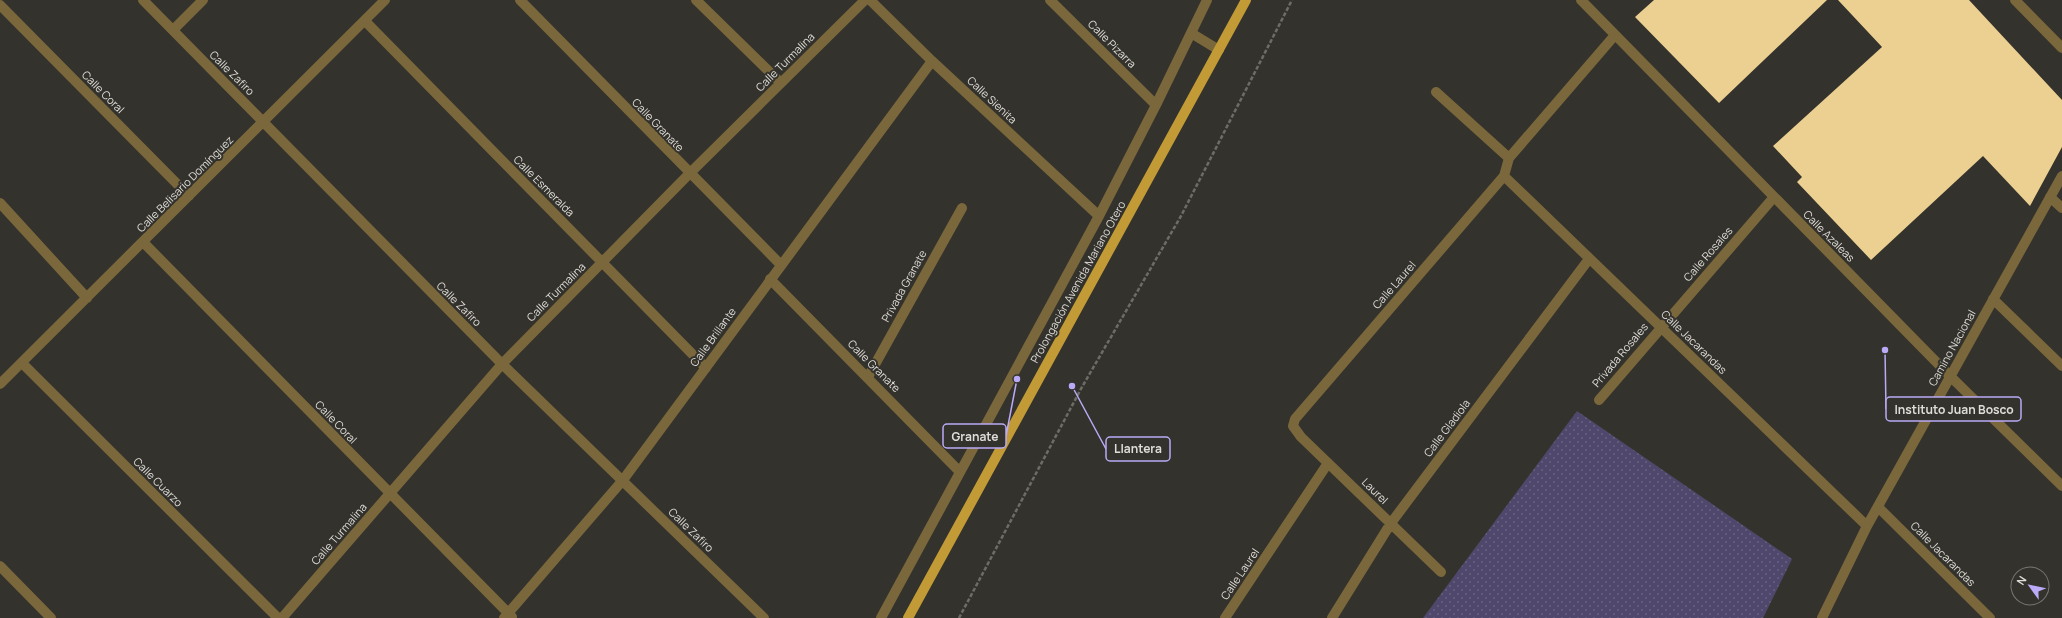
<svg xmlns="http://www.w3.org/2000/svg" width="2062" height="618" viewBox="0 0 2062 618" font-family="Manrope,sans-serif">
	<style>
		.grass { fill: url(#grass-dots) }
		.building { fill: #ebd091 }
		.lines { fill: none; stroke-linecap: round; stroke-linejoin: round }
		.path { stroke: #6e6c67; stroke-width: 2.5; stroke-dasharray: 4 2; stroke-linecap: butt }
		.minor { stroke: #7a683c; stroke-width: 10 }
		.major { stroke: #c29b37; stroke-width: 10 }
		.labels { text-anchor: middle; stroke-width: 4; stroke-linejoin: round; paint-order: stroke }
		.street-label { font-size: 11px; fill: #dfddd9; stroke: #34322c }
		.leader { fill: none; stroke: #baaaf7; stroke-width: 1.5 }
		.callout-dot { fill: #baaaf7; stroke: #34322c; stroke-width: 1.5 }
		.callout { fill: #34322c; stroke: #baaaf7; stroke-width: 1.5 }
		.callout-label { font-size: 12px; text-anchor: middle; font-weight: bold; fill: #dfddd9 }
	</style>
	<defs>
		<pattern id="grass-dots" width="8" height="8" patternUnits="userSpaceOnUse"><rect width="8" height="8" fill="#4f486c"/><path d="M2 2h.1M6 6h.1" fill="none" stroke="#686280" stroke-width="1.8" stroke-linecap="round"/></pattern>
	</defs>
	<rect width="100%" height="100%" fill="#34322c"/>
	<path class="grass" d="M1577,411L1792,559L1763,618H1423Z"/>
	<path class="building" d="M1654,0H1827L1719,103L1635,17Z
		M1838,0H1969L2062,100V147L2030,206L1983,156L1871,260L1797,182L1802,177L1773,146L1882,47Z"/>
	<g class="lines">
		<path class="path" d="M959,618L1082,387L1181,216L1292,0"/>
		<path class="minor" d="M143,0L502,364L764,618
			M520,0L781,265
			M696,0L781,83
			M870,0L932,61L1099,216
			M1050,0L1156,105
			M1581,0L1950,376L2062,486
			M2015,0L2062,48
			M0,5L189,196
			M365,21L706,368
			M173,30L203,0
			M1191,33L1219,50
			M1436,92L1509,158
			M1504,176L1867,526
			M2050,197L2062,208
			M0,203L87,298
			M143,242L512,617
			M770,279L959,471
			M1993,299L2062,366
			M22,363L278,618
			M868,377L962,208
			M0,384L385,0
			M1599,400L1774,197
			M1878,507L1990,618
			M0,566L51,618
			M1441,572L1301,437L1293,426L1295,419L1504,176L1509,158L1615,35
			M282,618L502,364L689,174L865,0
			M504,618L623,480L932,61
			M881,618L1099,216L1156,105L1207,0
			M1225,618L1328,463
			M1332,618L1391,523L1589,259
			M1822,618L1867,526L2062,176"/>
		<path class="major" d="M908,618L1246,0"/>
	</g>
	<g class="labels">
		<g class="street-label">
			<text transform="translate(1112 44) rotate(45)" y="4">Calle Pizarra</text>
			<text transform="translate(785 62) rotate(-45)" y="4">Calle Turmalina</text>
			<text transform="translate(232 73) rotate(45)" y="4">Calle Zafiro</text>
			<text transform="translate(103 92) rotate(45)" y="4">Calle Coral</text>
			<text transform="translate(992 100) rotate(43)" y="4">Calle Sienita</text>
			<text transform="translate(658 125) rotate(46)" y="4">Calle Granate</text>
			<text transform="translate(185 184) rotate(-45)" y="4">Calle Belisario Domínguez</text>
			<text transform="translate(544 186) rotate(45)" y="4">Calle Esmeralda</text>
			<text transform="translate(1829 236) rotate(45)" y="4">Calle Azaleas</text>
			<text transform="translate(1708 254) rotate(-49)" y="4">Calle Rosales</text>
			<text transform="translate(1078 282) rotate(-61)" y="4">Prolongación Avenida Mariano Otero</text>
			<text transform="translate(1394 285) rotate(-49)" y="4">Calle Laurel</text>
			<text transform="translate(904 286) rotate(-61)" y="4">Privada Granate</text>
			<text transform="translate(556 292) rotate(-45)" y="4">Calle Turmalina</text>
			<text transform="translate(459 304) rotate(45)" y="4">Calle Zafiro</text>
			<text transform="translate(713 337) rotate(-54)" y="4">Calle Brillante</text>
			<text transform="translate(1694 342) rotate(44)" y="4">Calle Jacarandas</text>
			<text transform="translate(1952 348) rotate(-61)" y="4">Camino Nacional</text>
			<text transform="translate(1620 355) rotate(-50)" y="4">Privada Rosales</text>
			<text transform="translate(874 366) rotate(45)" y="4">Calle Granate</text>
			<text transform="translate(336 422) rotate(46)" y="4">Calle Coral</text>
			<text transform="translate(1447 428) rotate(-53)" y="4">Calle Gladiola</text>
			<text transform="translate(158 482) rotate(45)" y="4">Calle Cuarzo</text>
			<text transform="translate(1375 491) rotate(44)" y="4">Laurel</text>
			<text transform="translate(691 530) rotate(44)" y="4">Calle Zafiro</text>
			<text transform="translate(339 534) rotate(-49)" y="4">Calle Turmalina</text>
			<text transform="translate(1943 554) rotate(45)" y="4">Calle Jacarandas</text>
			<text transform="translate(1240 574) rotate(-56)" y="4">Calle Laurel</text>
		</g>
	</g>
	<path class="leader" d="M1885 350L1886 409M1017 379L1006 436M1072 386L1106 449"/>
	<g class="callout-dot">
		<circle cx="1885" cy="350" r="4"/>
		<circle cx="1017" cy="379" r="4"/>
		<circle cx="1072" cy="386" r="4"/>
	</g>
	<g class="callout">
		<rect x="1886" y="397" width="135" height="24" rx="4"/>
		<rect x="943" y="424" width="63" height="24" rx="4"/>
		<rect x="1106" y="437" width="64" height="24" rx="4"/>
	</g>
	<g class="callout-label">
		<text x="1954" y="414">Instituto Juan Bosco</text>
		<text x="975" y="441">Granate</text>
		<text x="1138" y="453">Llantera</text>
	</g>
	<g transform="translate(2030 586) rotate(303)"><circle r="19" fill="#34322c" stroke="#787671"/>
	<path d="M0-3L7 15L0 10L-7 15Z" fill="#baaaf7"/>
	<text y="-6" font-size="11" font-weight="bold" text-anchor="middle" fill="#dfddd9">N</text>
	</g>
</svg>
